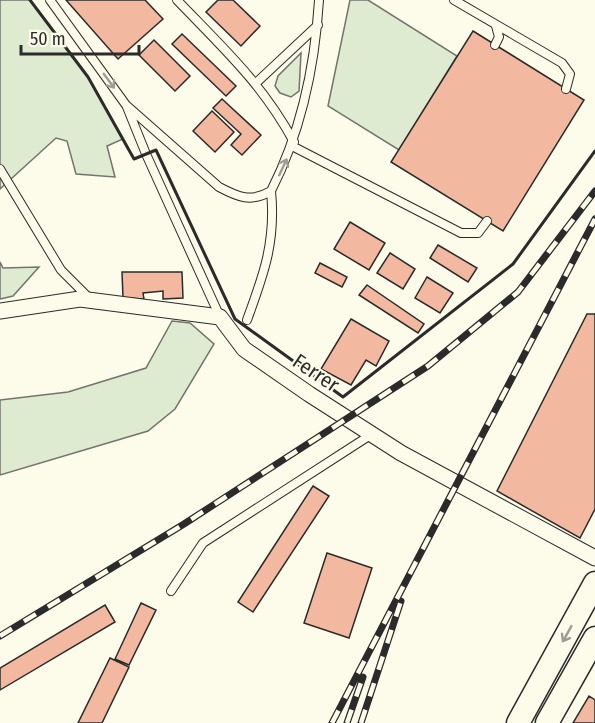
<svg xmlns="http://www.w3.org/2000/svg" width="595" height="723" viewBox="0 0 595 723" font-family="'Fira Sans Condensed',sans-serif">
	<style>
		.green { fill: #deebd1; stroke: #74746e; stroke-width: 1.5 }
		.building { fill: #f2b8a0; stroke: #2b2b2b; stroke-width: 1.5 }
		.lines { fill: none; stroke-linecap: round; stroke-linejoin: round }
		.service-casing { stroke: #2b2b2b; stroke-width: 10 }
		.minor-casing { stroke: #2b2b2b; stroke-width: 17 }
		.primary-casing { stroke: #2b2b2b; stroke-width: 25 }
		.service { stroke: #fdfbea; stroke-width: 8 }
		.minor { stroke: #fdfbea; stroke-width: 15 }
		.primary { stroke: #fdfbea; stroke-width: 22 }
		.rail-casing { stroke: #2b2b2b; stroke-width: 7 }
		.rail { stroke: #fdfbea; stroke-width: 4.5; stroke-dasharray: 14; stroke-linecap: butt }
		.wall { stroke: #2b2b2b; stroke-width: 3 }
		.oneway { stroke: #9e9d94 }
		.labels { text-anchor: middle; stroke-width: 4.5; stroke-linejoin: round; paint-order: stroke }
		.street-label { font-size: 21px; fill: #2b2b2b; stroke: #fdfbea }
	</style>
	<rect width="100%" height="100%" fill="#fdfbea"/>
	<path class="green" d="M0,0H30L88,77L123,139L107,146L115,177L76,174L67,141L56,138L0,189Z
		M350,0H368L457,56L399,150L328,106Z
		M301,53L299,91L291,97L280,93L275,86L278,76Z
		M0,262L3,268L39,267L13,296L0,299Z
		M172,321L190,323L214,344L175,409L148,431L0,475V400L68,392L146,368Z"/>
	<path class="building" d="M66,0H145L163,19L118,59Z
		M218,0H233L260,26L241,46L206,12Z
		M473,31L584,100L503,231L391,162Z
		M182,34L236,86L226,96L172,44Z
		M154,40L190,76L175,91L139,55Z
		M222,99L261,135L242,155L231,145L241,134L213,108Z
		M212,111L234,132L215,152L193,131Z
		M350,222L385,243L369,270L334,249Z
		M438,245L477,268L468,282L430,258Z
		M390,253L415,269L403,289L377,273Z
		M320,263L347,277L342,287L315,273Z
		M122,272H182L183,298L163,299V291L143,293L144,299L123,298Z
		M427,277L453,293L440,313L415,298Z
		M367,285L424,324L418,333L359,295Z
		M587,314H595V509L580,538L497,491Z
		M351,319L389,341L376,366L366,360L351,385L321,369Z
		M313,486L329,496L253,612L238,602Z
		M327,553L372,568L349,638L304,623Z
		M141,603L156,610L129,665L115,659Z
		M105,605L115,622L0,690V668Z
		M110,658L129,667L102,723H78Z
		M589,696L595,700V723H573Z"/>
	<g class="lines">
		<g class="service-casing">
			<path id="service" d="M50,0L126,105L219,187C238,197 251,203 271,191C301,132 315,66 319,0
				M177,0C223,48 262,83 294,142
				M454,0L562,63L570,74L566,89
				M495,45L499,37L496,26
				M257,82L318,25
				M127,107L146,154L220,317
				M292,146L461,233H478L487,221
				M0,169L61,270L89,298
				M247,320C264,274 276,241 271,191
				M171,591L203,543L372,434"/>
		</g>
		<g class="minor-casing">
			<path id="minor" d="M0,311L80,299L220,317L244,349L309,394L401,453L595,558"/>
		</g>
		<g class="primary-casing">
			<path id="primary" d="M518,723L595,583
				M547,723L595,638"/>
		</g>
		<use href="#service" class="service"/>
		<use href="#minor" class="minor"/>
		<use href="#primary" class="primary"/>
		<g class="rail-casing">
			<path id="rail" d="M0,636L184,524L428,366L518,292L595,191
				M332,723L595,219
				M347,723L363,677
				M361,723L401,601"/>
		</g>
		<use href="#rail" class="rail"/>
		<path class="wall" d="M30,0L88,77L134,159L156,150L235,319L343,397L513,264L595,151"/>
	</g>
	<defs><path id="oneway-shaft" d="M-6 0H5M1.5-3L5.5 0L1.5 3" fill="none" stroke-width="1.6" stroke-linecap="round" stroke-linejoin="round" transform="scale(1.5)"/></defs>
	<g class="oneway">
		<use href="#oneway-shaft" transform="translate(109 81) rotate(54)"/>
		<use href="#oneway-shaft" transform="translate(283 167) rotate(-65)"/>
		<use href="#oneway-shaft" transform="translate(567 634) rotate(119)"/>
	</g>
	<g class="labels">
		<g class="street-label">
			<text transform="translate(316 373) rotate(34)" y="7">Ferrer</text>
		</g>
	</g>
	<path d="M21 45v9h118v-9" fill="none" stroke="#2b2b2b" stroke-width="3"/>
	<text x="30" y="45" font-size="18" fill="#2b2b2b" stroke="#fdfbea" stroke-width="4.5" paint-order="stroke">50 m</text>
</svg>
